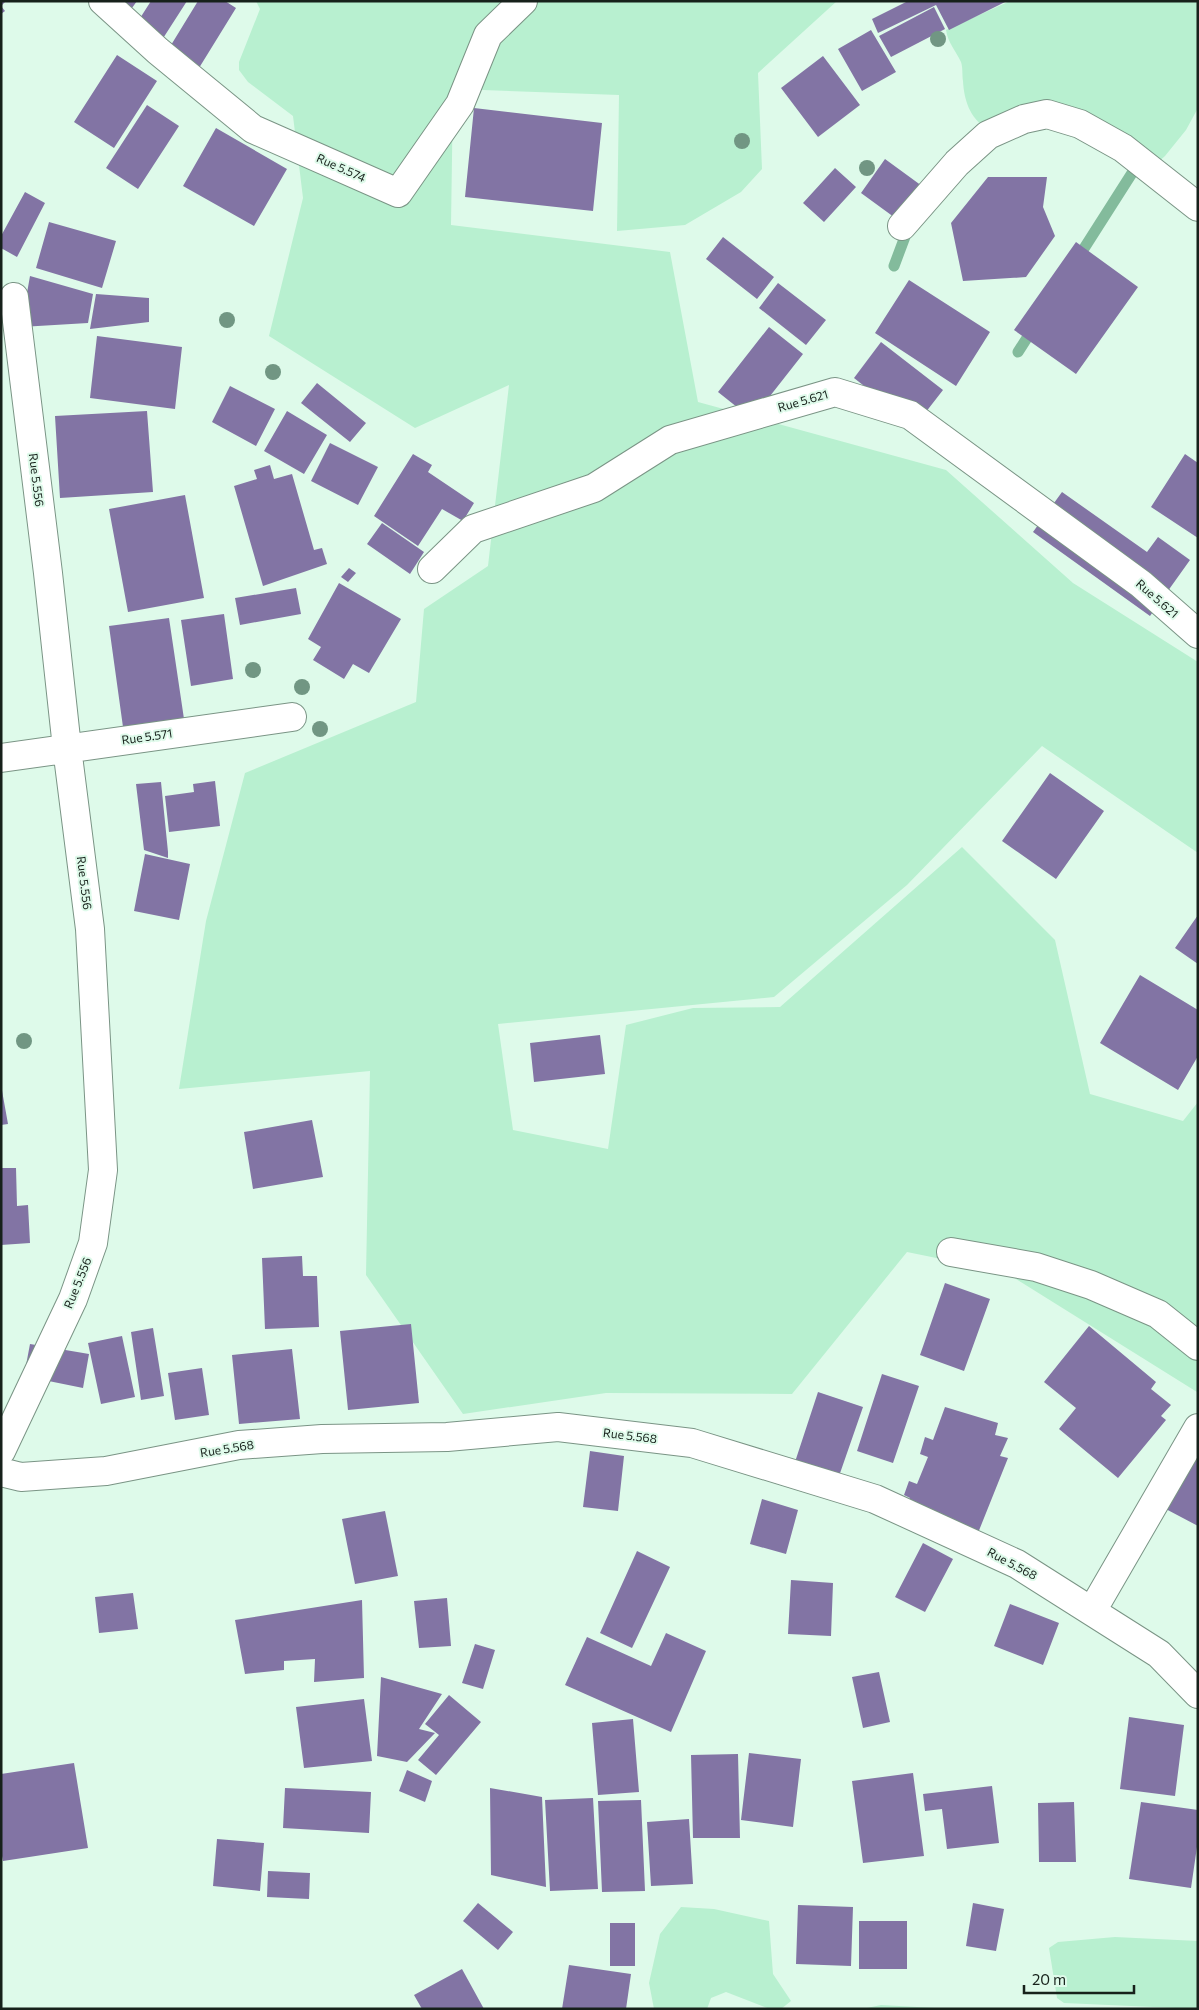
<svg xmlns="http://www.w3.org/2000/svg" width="1199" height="2010" viewBox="0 0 1199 2010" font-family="Commissioner,sans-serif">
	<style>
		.green { fill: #b8f0d0 }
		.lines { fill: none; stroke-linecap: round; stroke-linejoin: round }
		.stream { stroke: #83bb9c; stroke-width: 11 }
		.building { fill: #8274a4 }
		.minor-casing { stroke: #7a9485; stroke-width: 30 }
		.minor { stroke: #fff; stroke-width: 28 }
		.tree { fill: #719683 }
		.labels { text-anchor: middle; stroke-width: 4; stroke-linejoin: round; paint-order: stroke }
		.street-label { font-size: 12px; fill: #17211b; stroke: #defaea }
	</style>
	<rect width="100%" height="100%" fill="#defaea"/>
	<path class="green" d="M256,1H837L758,73L762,169L741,192L685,225L617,231L619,95L483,90L459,78L453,90L451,225L670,252L698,402L946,470L1073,583L1198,662V853L1042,746L907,885L774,997L498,1024L513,1130L608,1149L626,1025L693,1008L780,1007L962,847L1055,940L1090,1094L1183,1121L1198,1102L1197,1392L1005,1272L907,1252L792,1394L606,1393L463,1414L366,1275L370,1071L179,1089L206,921L245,773L416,702L424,609L488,566L509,385L415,428L269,336L303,198L293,116L248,82L239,70V62L260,9Z
		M1010,1H1198V108L1186,130L1165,156L1155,165L1052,126L986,128C970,118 964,100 963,81C962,75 963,68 961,62C956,51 948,43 946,30Z
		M681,1907L714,1909L769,1921L773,1974L791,2001L781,2009H770L726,1992L711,1998L707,2009H654L649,1983L660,1934Z
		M1115,1937L1198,1941V2009L1064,2003L1057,1998L1049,1948L1058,1942Z
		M881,2005L953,2009H862Z"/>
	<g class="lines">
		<path class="stream" d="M1076,261L1134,170
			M894,266L909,226
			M1018,352L1034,327"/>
	</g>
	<path class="building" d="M1,1H6L1,6L5,11L1,14Z
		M123,1H137L132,8Z
		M151,1H187L160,43L135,26Z
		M198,1H225L236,8L199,68L168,50Z
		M908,1H1007L949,30L936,5L878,33L872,19Z
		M934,7L945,29L891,57L879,36Z
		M871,30L896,72L862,91L838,49Z
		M117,55L157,81L114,148L74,122Z
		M823,56L860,105L818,137L781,88Z
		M147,105L179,126L138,189L106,168Z
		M474,108L602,123L593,211L465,197Z
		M216,128L287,169L254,226L183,186Z
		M885,159L922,186L898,220L861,193Z
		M835,168L856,187L824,222L803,203Z
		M988,177H1047L1043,207L1055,236L1026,277L963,281L951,223Z
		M25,192L45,203L17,257L1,248V236Z
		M49,222L116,241L102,288L36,268Z
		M723,237L774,277L757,299L706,259Z
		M1076,242L1138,287L1076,374L1014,330Z
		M30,276L93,294L88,323L21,327Z
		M909,280L990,332L956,386L875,333Z
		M778,283L826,320L806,345L759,308Z
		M96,294L149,298V322L90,329Z
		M769,327L803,354L752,419L718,392Z
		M97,336L182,347L175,409L90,398Z
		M881,342L943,390L915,426L854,378Z
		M317,383L366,423L350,442L301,403Z
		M230,386L275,409L256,446L212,422Z
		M147,411L153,492L60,498L55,416Z
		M287,411L327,435L304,474L264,451Z
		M330,443L378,467L358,505L311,481Z
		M413,454L432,465L428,472L474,503L463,521L442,509L418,546L374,516Z
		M1185,454L1198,463V538L1151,507Z
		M270,465L274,479L292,474L314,550L322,548L327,564L263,586L234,486L257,479L254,470Z
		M1062,492L1147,552L1158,537L1190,560L1150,616L1033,532Z
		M185,495L204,598L128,612L109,509Z
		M382,523L424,552L410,574L367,544Z
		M349,568L356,573L348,582L341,577Z
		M339,583L401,619L369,673L353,664L344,679L313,660L321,647L308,639Z
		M296,588L301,614L240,625L235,598Z
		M224,614L233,679L191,686L181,620Z
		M169,618L184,719L123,727L109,626Z
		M1050,773L1104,811L1056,879L1002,841Z
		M215,781L220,826L169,832L165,796L194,792L193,784Z
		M161,782L168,852V858L144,850L136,784Z
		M145,854L190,864L179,920L134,911Z
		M1198,915V964L1175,948Z
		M1140,975L1198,1010V1056L1178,1090L1100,1043Z
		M600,1035L605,1074L534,1082L530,1043Z
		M1,1085L8,1124L1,1125Z
		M312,1120L323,1177L253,1189L244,1132Z
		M1,1168H16L17,1206L28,1205L30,1243L1,1245Z
		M302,1256L303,1276H317L319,1327L265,1329L262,1258Z
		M945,1283L990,1299L964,1371L920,1355Z
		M411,1324L419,1403L348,1410L340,1331Z
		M1089,1326L1156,1382L1151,1389L1171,1405L1161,1416L1166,1420L1118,1478L1059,1429L1076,1408L1044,1382Z
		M153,1328L164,1396L141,1400L131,1332Z
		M122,1336L135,1397L101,1404L88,1343Z
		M30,1344L89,1354L83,1388L24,1376Z
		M292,1349L300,1419L239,1424L232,1355Z
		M202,1368L209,1415L175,1420L168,1373Z
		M882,1374L919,1386L893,1463L857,1451Z
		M818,1392L863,1407L838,1479L794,1465Z
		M945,1407L998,1423L995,1435L1008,1438L1000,1456L1008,1458L976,1538L903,1517L910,1498L904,1495L909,1481L917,1484L928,1457L920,1454L925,1437L933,1440Z
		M1198,1441V1526L1162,1507Z
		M590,1451L624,1456L618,1511L583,1507Z
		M762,1499L798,1510L786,1554L750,1544Z
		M385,1511L398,1576L355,1584L342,1519Z
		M923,1543L953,1559L925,1612L895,1597Z
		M637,1551L670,1567L632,1648L600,1633Z
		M791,1580L833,1583L831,1636L788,1634Z
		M133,1593L138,1629L99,1633L95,1597Z
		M447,1598L451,1646L419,1648L414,1601Z
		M362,1600L364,1678L314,1682L315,1659L284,1661V1670L245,1674L235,1620Z
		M1010,1604L1059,1623L1043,1665L994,1646Z
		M666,1633L706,1651L671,1732L565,1685L587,1637L651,1666Z
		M475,1644L495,1650L483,1689L462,1683Z
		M879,1672L890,1722L863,1728L852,1677Z
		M381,1677L442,1694L419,1729L435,1733L407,1762L377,1756Z
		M449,1695L481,1722L436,1775L418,1760L439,1735L425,1724Z
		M364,1699L372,1761L304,1768L296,1707Z
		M1129,1717L1184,1725L1175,1796L1120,1789Z
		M633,1719L639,1792L598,1795L592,1723Z
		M749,1753L801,1759L793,1827L741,1820Z
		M738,1754L740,1838H693L691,1755Z
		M74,1763L88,1848L3,1861L1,1851V1774Z
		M407,1770L432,1781L425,1802L399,1791Z
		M913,1773L924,1856L863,1863L852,1781Z
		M992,1786L999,1843L947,1849L942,1809L925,1811L923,1794Z
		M285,1788L371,1792L369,1833L283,1828Z
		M490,1788L542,1797L546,1887L491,1875Z
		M593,1798L598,1889L550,1891L545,1800Z
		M641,1800L645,1891L602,1892L598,1801Z
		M1074,1802L1076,1862H1039L1038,1803Z
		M1141,1802L1198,1810V1840L1191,1888L1129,1879Z
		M689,1819L693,1884L651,1886L647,1822Z
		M217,1839L264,1843L260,1891L213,1886Z
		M268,1871L310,1873L309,1899L267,1897Z
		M478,1903L513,1932L498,1950L463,1921Z
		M973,1903L1004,1909L996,1951L966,1946Z
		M798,1905L853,1907L851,1966L796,1964Z
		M859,1921H907V1969H859Z
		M610,1923H635V1966H610Z
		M569,1965L631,1974L626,2009H562Z
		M462,1969L484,2009H422L414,1995Z"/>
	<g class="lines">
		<g class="minor-casing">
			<path id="minor" d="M103,1L158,51L253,129L398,193L460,104L488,35L523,1
				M902,226L957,163L988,135L1024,119L1047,114L1080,124L1123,148L1198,207
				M432,569L473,529L594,488L670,440L835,392L910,415L1141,584L1198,634
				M1,758L292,717
				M951,1252L1036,1267L1091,1285L1158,1314L1198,1346
				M1,1451L73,1299L93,1243L103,1170L90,929L67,748L48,573L14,297
				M1,1472L21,1477L106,1471L239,1445L322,1439L447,1437L558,1427L692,1443L875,1499L1017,1564L1159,1654L1198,1694
				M1092,1611L1198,1428"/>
		</g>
		<use href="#minor" class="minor"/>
	</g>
	<g class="tree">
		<circle cx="938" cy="39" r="8"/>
		<circle cx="742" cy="141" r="8"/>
		<circle cx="867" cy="168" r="8"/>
		<circle cx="227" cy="320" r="8"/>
		<circle cx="273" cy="372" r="8"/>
		<circle cx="253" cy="670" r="8"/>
		<circle cx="302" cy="687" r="8"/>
		<circle cx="320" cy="729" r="8"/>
		<circle cx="24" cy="1041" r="8"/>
	</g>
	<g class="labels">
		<g class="street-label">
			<text transform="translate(341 168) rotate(24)" y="4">Rue 5.574</text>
			<text transform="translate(803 401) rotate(-16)" y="4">Rue 5.621</text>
			<text transform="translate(36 480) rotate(83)" y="4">Rue 5.556</text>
			<text transform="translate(1157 599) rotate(41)" y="4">Rue 5.621</text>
			<text transform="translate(147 737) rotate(-8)" y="4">Rue 5.571</text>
			<text transform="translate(84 883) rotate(83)" y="4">Rue 5.556</text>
			<text transform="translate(78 1283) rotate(-68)" y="4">Rue 5.556</text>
			<text transform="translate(630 1436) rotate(7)" y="4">Rue 5.568</text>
			<text transform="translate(227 1449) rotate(-9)" y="4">Rue 5.568</text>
			<text transform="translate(1012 1564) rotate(28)" y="4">Rue 5.568</text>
		</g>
	</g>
	<rect width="1199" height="2010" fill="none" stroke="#17211b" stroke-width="5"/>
	<path d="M1024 1985v8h110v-8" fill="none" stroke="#17211b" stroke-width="2.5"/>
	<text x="1032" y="1985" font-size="15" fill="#17211b" stroke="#defaea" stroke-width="4" paint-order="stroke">20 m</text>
</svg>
